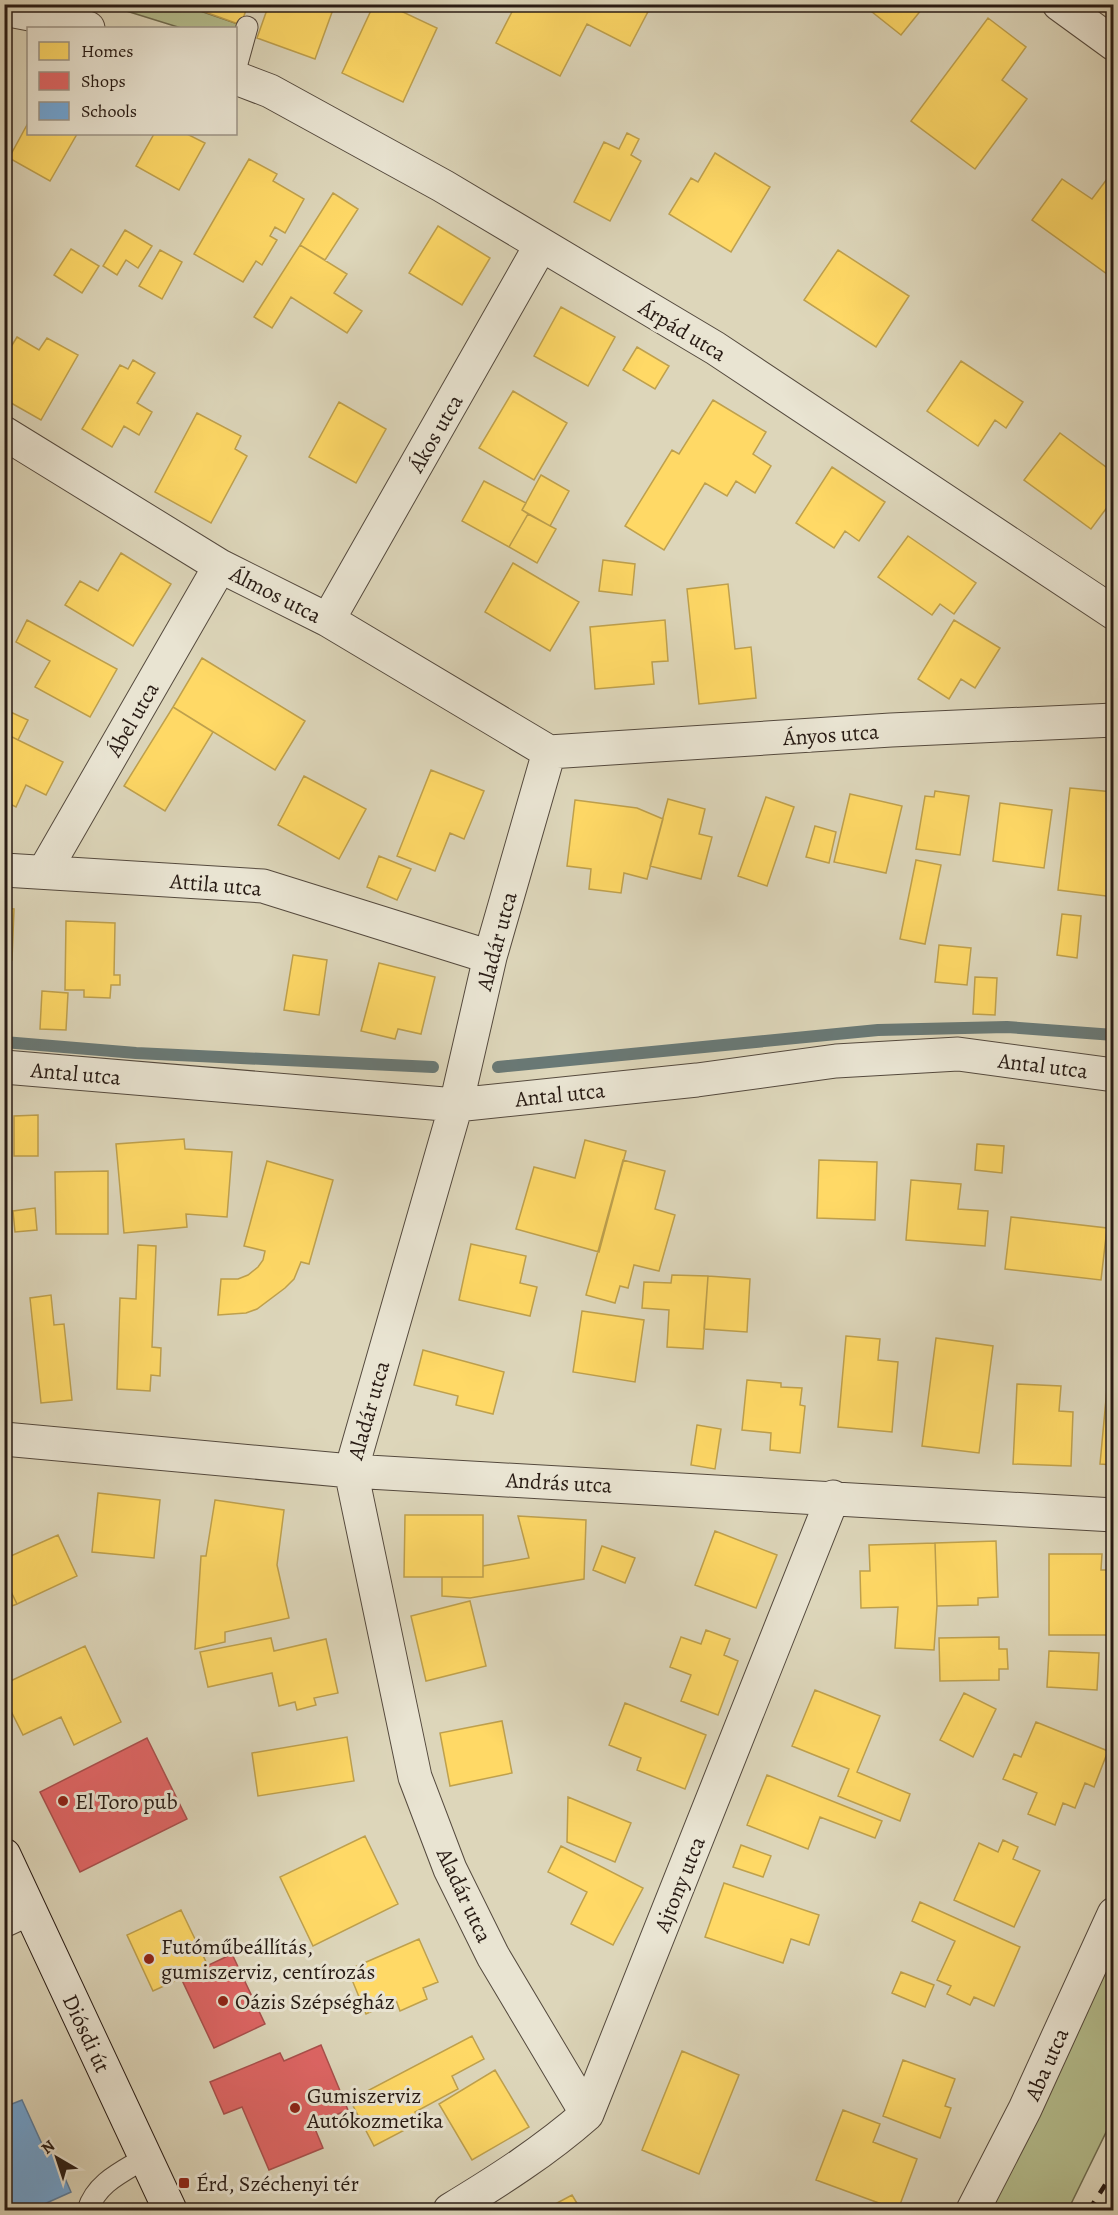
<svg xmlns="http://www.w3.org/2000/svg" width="1118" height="2215" viewBox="0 0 1118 2215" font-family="Alegreya,serif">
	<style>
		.green { fill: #b4bd8d; stroke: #6e6c50; stroke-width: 1.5 }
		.homes { fill: #ffd966; stroke: #bea04d; stroke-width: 1.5 }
		.shops { fill: #e06666; stroke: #a9504d; stroke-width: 1.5 }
		.schools { fill: #6fa8dc; stroke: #5a7ea0; stroke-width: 1.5 }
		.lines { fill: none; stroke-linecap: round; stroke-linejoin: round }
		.stream { stroke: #697976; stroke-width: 12 }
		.lane-casing { stroke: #554a3e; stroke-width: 23 }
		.street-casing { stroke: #554a3e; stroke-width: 35 }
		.secondary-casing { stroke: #281b14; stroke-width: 35 }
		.lane { stroke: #e9e4d2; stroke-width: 21 }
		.street { stroke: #e9e4d2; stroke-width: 33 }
		.secondary { stroke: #e9e4d2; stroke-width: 33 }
		.rail { stroke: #281b14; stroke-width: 4.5; stroke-dasharray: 10 10; stroke-linecap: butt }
		.poi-dot { fill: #8f2418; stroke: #e9e4d2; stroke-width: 2 }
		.labels { text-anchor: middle; stroke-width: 6; stroke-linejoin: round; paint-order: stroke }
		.street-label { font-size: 22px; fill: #281b14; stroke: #e9e4d2 }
		.poi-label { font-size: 22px; fill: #281b14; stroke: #e9e4d2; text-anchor: start }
	</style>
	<rect width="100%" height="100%" fill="#ddd6ba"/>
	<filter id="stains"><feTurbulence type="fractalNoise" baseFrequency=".00333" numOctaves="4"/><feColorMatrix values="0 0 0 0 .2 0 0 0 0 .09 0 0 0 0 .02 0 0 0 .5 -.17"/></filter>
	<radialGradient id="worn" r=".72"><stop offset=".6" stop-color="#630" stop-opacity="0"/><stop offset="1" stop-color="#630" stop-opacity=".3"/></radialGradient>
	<path class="green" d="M107,5H183L241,25L236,45V28H181Z
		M1113,1949V2118L1068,2210H991Z"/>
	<path class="homes" d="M183,4H248L241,25Z
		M269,4H335L315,59L257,38Z
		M374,4H386L437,28L403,102L342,73Z
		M516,4H652L630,46L587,24L560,76L496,43Z
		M862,4H926L901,35Z
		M988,18L1026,47L1002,80L1027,99L975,169L911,121Z
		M28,123V134H77L50,181L9,158Z
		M627,133L639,139L631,155L641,161L610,221L574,202L604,142L619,149Z
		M154,134H187L205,143L179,190L136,166Z
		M715,153L770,187L731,252L669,214L691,178L698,182Z
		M249,159L277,174L273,181L304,199L285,233L275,227L270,236L277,240L262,265L256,261L243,282L194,254Z
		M1110,175L1114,178V266L1107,274L1032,220L1062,179L1092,199Z
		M333,193L358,209L325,260L300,245Z
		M438,226L490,258L462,305L409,273Z
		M125,230L152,246L138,268L126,260L117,275L103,266Z
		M300,245L347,274L334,293L362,311L347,333L291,297L272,328L254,317Z
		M71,249L99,266L82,293L54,275Z
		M160,250L182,262L162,299L139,286Z
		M838,250L909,296L876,347L804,300Z
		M561,307L615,337L588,386L534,356Z
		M17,337L39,350L47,338L78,355L41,420L4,399V358Z
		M637,347L669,366L655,389L623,370Z
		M133,360L155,373L137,403L152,412L139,435L124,426L112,447L82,429L120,365L128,369Z
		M961,361L1023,402L1006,428L995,420L978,446L927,411Z
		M513,391L567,423L534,480L479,448Z
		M713,400L766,432L753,454L771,466L755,493L736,481L727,496L705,483L664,550L625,526L672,450L679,454Z
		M339,402L386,429L356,483L309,457Z
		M197,413L241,436L235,449L247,456L211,523L155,492Z
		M1060,433L1114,473V498L1091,529L1024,480Z
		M832,467L885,502L859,541L845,531L834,548L796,523Z
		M541,475L569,491L550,526L522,510Z
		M484,481L526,503L522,510L528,514L509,547L462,521Z
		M528,514L556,529L537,563L509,547Z
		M908,536L976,583L954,614L940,604L932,615L878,577Z
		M121,553L171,584L133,646L65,605L80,581L98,591Z
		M603,560L635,564L632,595L599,591Z
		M513,563L579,602L550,651L485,612Z
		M728,584L735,649L751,647L756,698L699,704L687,589Z
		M27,620L117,669L90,717L35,687L50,661L16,642Z
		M665,620L668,661L652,662L654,684L595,689L590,627Z
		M954,620L1000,648L975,688L961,679L949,699L918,679Z
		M202,658L305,721L275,770L173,707Z
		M173,707L213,732L165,811L124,786Z
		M4,709L28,720L18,740L4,733Z
		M4,733L63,762L46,795L26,785L16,807L4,801Z
		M431,770L484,791L464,839L450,833L435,871L397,856Z
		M304,776L366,809L339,859L278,825Z
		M1070,788L1114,792V897L1058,890Z
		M935,791L969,796L960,855L916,849L925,796L934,797Z
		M850,794L902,806L886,873L834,862Z
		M766,797L794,807L767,886L738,876Z
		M668,799L705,809L699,834L712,837L701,879L650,866Z
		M575,800L637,808L663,819L647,879L624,873L621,893L589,889L591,869L567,866Z
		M1000,803L1052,810L1044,868L993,861Z
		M815,826L836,832L829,863L806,857Z
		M379,856L411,869L397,900L367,887Z
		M916,860L941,865L925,944L900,939Z
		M4,908L14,909L12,960H4Z
		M1062,914L1081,916L1077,958L1057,955Z
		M66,921L115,923L114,975H120V985H111L110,998L84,997V990H65Z
		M939,945L971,948L967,985L935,982Z
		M293,955L327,960L319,1015L284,1010Z
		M379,963L435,977L421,1034L398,1029L395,1039L361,1031Z
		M975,977L997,978L995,1015L973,1014Z
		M42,991L68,993L66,1030L40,1029Z
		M38,1115V1156H14V1116Z
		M184,1139L185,1149L232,1152L227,1217L186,1214L187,1227L124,1233L116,1144Z
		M585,1140L626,1151L599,1252L516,1229L534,1167L575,1178Z
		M977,1144L1004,1146L1002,1173L975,1170Z
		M623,1160L665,1171L655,1209L675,1215L659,1271L634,1265L628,1288L620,1286L615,1303L586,1295Z
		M819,1160L877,1162L875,1220L817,1218Z
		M267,1161L333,1180L309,1264L301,1262L294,1279L285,1288L257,1309L246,1313L218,1315L221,1279H238L248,1275L258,1267L263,1260L265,1251L244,1246Z
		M108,1171V1234H56L55,1172Z
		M911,1180L961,1184L958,1209L988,1211L985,1246L906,1240Z
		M35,1208L37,1230L15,1232L13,1211Z
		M1011,1217L1107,1228L1101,1280L1005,1269Z
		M471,1244L526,1256L520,1283L537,1287L530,1316L459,1300Z
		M138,1245L156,1246L152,1347L161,1348L160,1376L151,1375L150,1391L117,1389L120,1298L136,1299Z
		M672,1275L708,1276L703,1349L667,1347L669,1310L642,1308L644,1282L671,1283Z
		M708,1276L750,1279L747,1332L704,1329Z
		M51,1295L54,1325L64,1324L72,1400L41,1403L30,1298Z
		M582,1311L644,1320L635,1382L573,1372Z
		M846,1336L880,1339L878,1360L898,1362L892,1432L838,1427Z
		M936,1338L993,1346L979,1453L922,1446Z
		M423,1350L504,1372L493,1414L456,1405L458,1396L414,1385Z
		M1110,1356H1114V1465L1100,1464Z
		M747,1380L781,1383V1387L802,1388L800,1405L805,1406L800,1453L770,1450L771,1433L742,1430Z
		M1017,1384L1061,1386L1059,1411L1073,1412L1071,1466L1013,1464Z
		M697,1425L721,1429L715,1469L691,1465Z
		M98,1493L160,1500L154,1558L92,1552Z
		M215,1500L284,1510L277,1565L289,1618L225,1632V1642L195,1649L201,1556H206Z
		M405,1515H483V1577H404Z
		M518,1516L586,1520L584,1579L470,1598L442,1596V1577H483V1566L529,1558Z
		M715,1531L777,1555L756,1608L695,1585Z
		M58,1535L77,1576L17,1604L4,1577V1559Z
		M996,1541L998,1597L978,1598V1605L937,1606L935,1543Z
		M935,1543L937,1606L934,1650L895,1648L898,1607L861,1608L860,1571H870L869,1545Z
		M602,1546L635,1558L625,1583L593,1570Z
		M1049,1554H1102L1101,1570H1114V1635H1049Z
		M4,1577L17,1604L4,1609Z
		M470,1601L486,1666L426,1681L411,1616Z
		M706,1630L730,1639L724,1655L738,1661L718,1715L681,1701L691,1675L670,1667L681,1637L701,1644Z
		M999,1637V1649H1007L1008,1669H999V1680L940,1681L939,1638Z
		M271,1638L274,1651L326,1639L338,1693L314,1698L316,1705L297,1710L295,1702L279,1706L272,1673L208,1687L200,1652Z
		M85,1646L121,1722L74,1745L61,1717L23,1735L4,1697V1684Z
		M1049,1651L1099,1653L1097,1690L1047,1687Z
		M815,1690L880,1716L857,1772L910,1794L900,1821L838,1796L849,1769L792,1746Z
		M964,1693L996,1709L973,1757L940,1740Z
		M625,1703L706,1735L685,1789L637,1770L641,1758L609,1745Z
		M502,1721L512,1773L450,1786L440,1733Z
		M1036,1722L1108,1751L1094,1787L1085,1783L1075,1808L1063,1803L1055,1825L1028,1814L1037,1793L1003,1779L1014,1754L1021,1757Z
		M347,1737L354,1781L258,1796L252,1753Z
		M767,1775L882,1821L875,1838L820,1817L808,1849L747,1825Z
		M568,1797L631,1823L615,1862L567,1842Z
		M365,1836L398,1904L313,1946L280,1877Z
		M1003,1840L1018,1847L1013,1859L1040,1871L1014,1927L954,1900L979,1843L998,1852Z
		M741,1845L771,1856L763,1877L733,1867Z
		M561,1846L643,1888L613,1945L571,1924L587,1892L548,1872Z
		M724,1883L819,1915L809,1945L791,1939L783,1963L705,1937Z
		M920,1902L1020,1947L994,2006L974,1997L970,2005L947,1994L951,1986L937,1980L955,1941L912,1921Z
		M181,1910L208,1966L153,1991L127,1935Z
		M419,1939L438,1982L423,1988L427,1999L400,2011L396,2000L366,2014L348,1970Z
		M901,1972L934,1985L925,2007L892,1993Z
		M472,2036L484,2059L452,2076L458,2089L415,2112L420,2122L374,2146L350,2100Z
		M682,2051L739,2075L699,2174L642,2150Z
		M903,2060L955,2079L945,2106L951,2108L940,2138L883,2116Z
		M495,2070L529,2127L472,2160L439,2104Z
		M843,2110L880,2124L873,2142L917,2159L898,2210L816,2180Z
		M572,2195L581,2210H544Z"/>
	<path class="shops" d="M147,1738L187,1819L80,1872L40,1792Z
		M232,1954L265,2024L214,2048L181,1978Z
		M321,2045L348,2110L313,2124L323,2148L269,2170L242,2107L224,2114L210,2082L280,2053L284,2061Z"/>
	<path class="schools" d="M22,2100L47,2155L54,2153L71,2192L31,2210H4V2107Z"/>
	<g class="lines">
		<path class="stream" d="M4,1042L136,1053L433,1067
			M498,1067L878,1030L1007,1027L1114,1035"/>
		<g class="lane-casing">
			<path id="lane" d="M236,67L247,27
				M4,1927L32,1914
				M88,2210C96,2183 122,2172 145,2158"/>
		</g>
		<g class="street-casing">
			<path id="street" d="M1059,4L1114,44
				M4,9L61,20L88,28
				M236,78L270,91L443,186L715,348L1114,613
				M4,433L220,566L328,620L549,752
				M328,620L541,245
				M549,752L490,957L456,1105L351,1471L415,1777L450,1869L493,1956L587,2114
				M549,752L891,730L1114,720
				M4,870L263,886L490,957
				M44,872L220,566
				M4,1067L456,1105L697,1080L836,1061L958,1054L1114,1075
				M4,1439L351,1471L1114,1515
				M450,2210C498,2181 545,2151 587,2114L833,1497
				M973,2210L1025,2109L1114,1914"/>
		</g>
		<g class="secondary-casing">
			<path id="secondary" d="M4,1855L170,2210"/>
		</g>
		<use href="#lane" class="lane"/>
		<use href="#street" class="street"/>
		<use href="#secondary" class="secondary"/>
		<path class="rail" d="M1089,2210L1114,2171"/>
	</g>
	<g class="poi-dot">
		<circle cx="63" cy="1801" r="6"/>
		<circle cx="149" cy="1959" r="6"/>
		<circle cx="223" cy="2001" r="6"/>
		<circle cx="295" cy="2108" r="6"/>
		<rect x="178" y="2177" width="12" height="12" rx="3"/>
	</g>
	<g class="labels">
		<g class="street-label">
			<text transform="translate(683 330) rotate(31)" y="8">Árpád utca</text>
			<text transform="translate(435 433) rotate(-60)" y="8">Ákos utca</text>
			<text transform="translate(276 594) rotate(27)" y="8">Álmos utca</text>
			<text transform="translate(132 719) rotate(-60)" y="8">Ábel utca</text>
			<text transform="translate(831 734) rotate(-4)" y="8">Ányos utca</text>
			<text transform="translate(216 884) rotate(5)" y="8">Attila utca</text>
			<text transform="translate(496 941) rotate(-75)" y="8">Aladár utca</text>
			<text transform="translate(1043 1065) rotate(7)" y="8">Antal utca</text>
			<text transform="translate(76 1073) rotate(5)" y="8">Antal utca</text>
			<text transform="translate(560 1094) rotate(-6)" y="8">Antal utca</text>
			<text transform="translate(368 1410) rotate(-74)" y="8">Aladár utca</text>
			<text transform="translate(559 1482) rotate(3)" y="8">András utca</text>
			<text transform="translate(679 1884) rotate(-68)" y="8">Ajtony utca</text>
			<text transform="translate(465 1895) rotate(65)" y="8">Aladár utca</text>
			<text transform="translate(87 2033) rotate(65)" y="8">Diósdi út</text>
			<text transform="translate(1046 2064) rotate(-66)" y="8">Aba utca</text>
		</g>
		<g class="poi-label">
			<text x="75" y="1809">El Toro pub</text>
			<text x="161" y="1954">Futóműbeállítás,<tspan x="161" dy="25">gumiszerviz, centírozás</tspan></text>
			<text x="235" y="2009">Oázis Szépségház</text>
			<text x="307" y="2103">Gumiszerviz<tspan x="307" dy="25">Autókozmetika</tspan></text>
			<text x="196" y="2191">Érd, Széchenyi tér</text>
		</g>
	</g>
	<rect width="1118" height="2215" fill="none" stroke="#ddd6ba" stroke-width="24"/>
	<rect x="6" y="6" width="1106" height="2203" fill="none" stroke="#281b14" stroke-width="3"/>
	<rect x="12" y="12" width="1094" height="2191" fill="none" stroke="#281b14" stroke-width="1.5"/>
	<rect x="27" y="27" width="210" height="108" fill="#e9e4d2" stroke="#9c9486" stroke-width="1.5"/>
	<rect x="39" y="42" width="30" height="18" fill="#ffd966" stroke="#9c9486" stroke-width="1.5"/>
	<text x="81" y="57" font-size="18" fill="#281b14">Homes</text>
	<rect x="39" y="72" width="30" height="18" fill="#e06666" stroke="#9c9486" stroke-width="1.5"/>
	<text x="81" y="87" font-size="18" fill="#281b14">Shops</text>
	<rect x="39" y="102" width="30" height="18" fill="#6fa8dc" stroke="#9c9486" stroke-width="1.5"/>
	<text x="81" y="117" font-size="18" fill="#281b14">Schools</text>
	<g transform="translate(57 2158) rotate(321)" stroke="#e9e4d2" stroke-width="4.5" paint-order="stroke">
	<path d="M0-4.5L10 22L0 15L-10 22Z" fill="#281b14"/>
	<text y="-9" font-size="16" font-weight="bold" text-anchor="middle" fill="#281b14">N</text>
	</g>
	<rect width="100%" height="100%" filter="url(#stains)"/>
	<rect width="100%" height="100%" fill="url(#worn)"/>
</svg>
